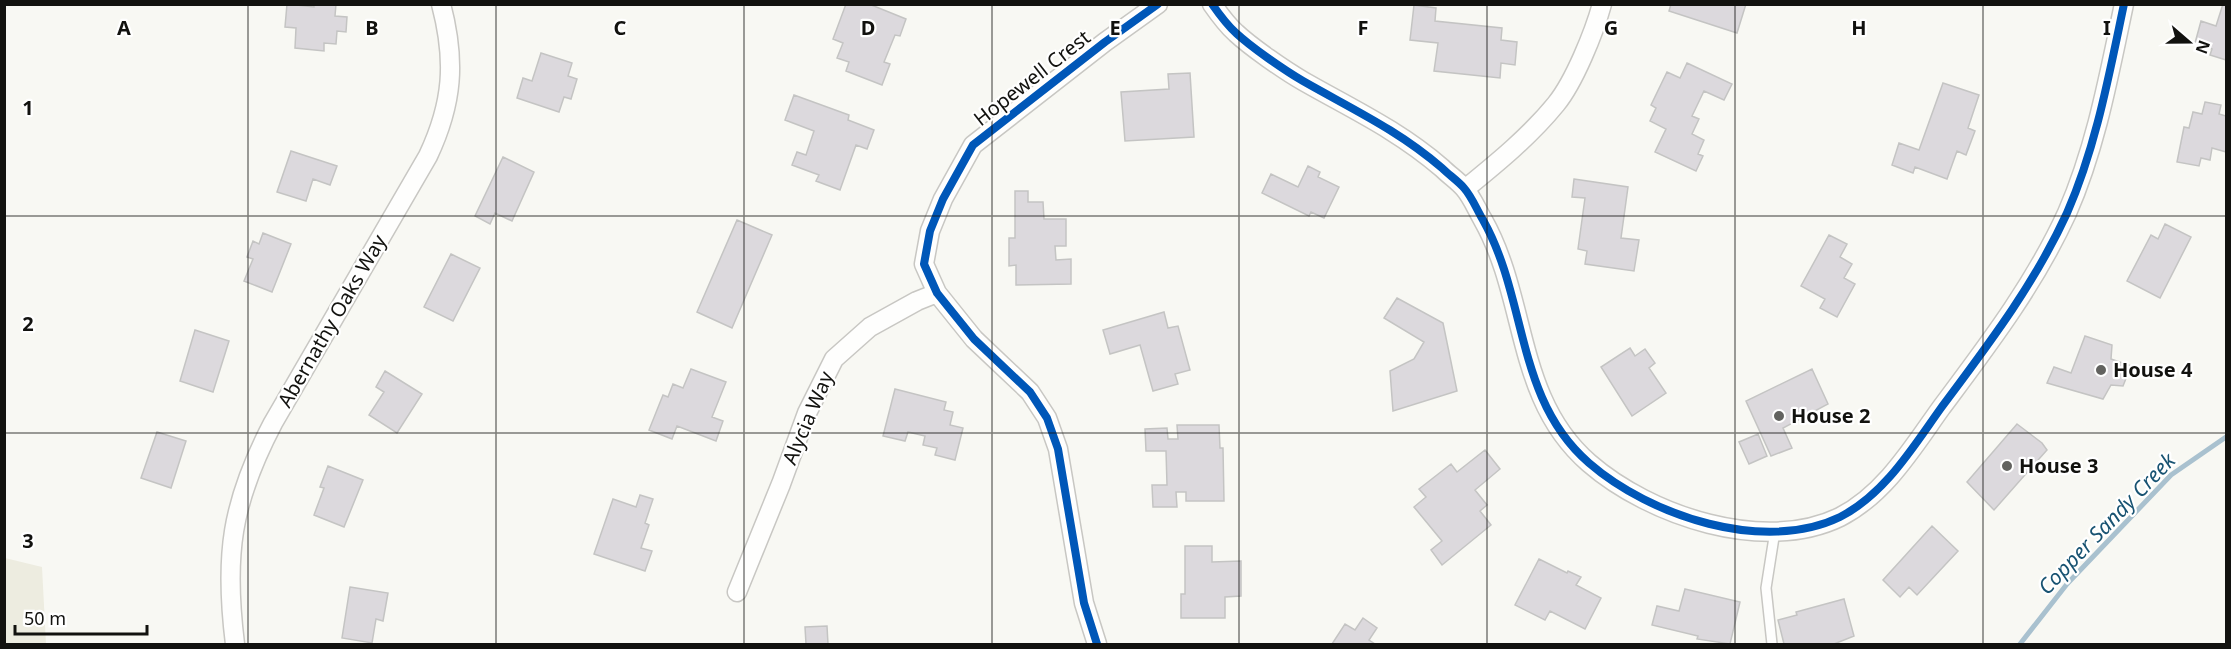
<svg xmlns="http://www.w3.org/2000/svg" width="2231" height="649" viewBox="0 0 2231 649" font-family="'Noto Sans',sans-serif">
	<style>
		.built { fill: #edece0 }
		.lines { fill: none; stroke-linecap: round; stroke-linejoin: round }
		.stream { stroke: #a9c1cf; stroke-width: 5 }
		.building { fill: #dcd9dd; stroke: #c4c4c3; stroke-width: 1.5 }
		.lane-casing { stroke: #c8c7c3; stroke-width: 12 }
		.street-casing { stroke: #c8c7c3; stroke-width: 21 }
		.lane { stroke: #fefefd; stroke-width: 9 }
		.street { stroke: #fefefd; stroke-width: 18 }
		.cycleway-casing { stroke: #fff; stroke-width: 11 }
		.cycleway { stroke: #0057b8; stroke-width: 8 }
		.grid { fill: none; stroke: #12120f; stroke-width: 1.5; stroke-opacity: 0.55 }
		.poi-dot { fill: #62625f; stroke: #fff; stroke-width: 2 }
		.labels { text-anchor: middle; stroke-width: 4.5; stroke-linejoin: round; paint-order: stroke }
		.street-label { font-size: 20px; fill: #12120f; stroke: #fff }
		.poi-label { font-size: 20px; font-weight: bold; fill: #12120f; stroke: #fff; text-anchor: start }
		.water-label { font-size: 21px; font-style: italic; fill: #185372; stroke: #fff }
		.grid-label { font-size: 20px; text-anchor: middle; font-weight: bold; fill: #12120f; stroke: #fff; stroke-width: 4.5; stroke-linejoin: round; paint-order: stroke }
	</style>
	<rect width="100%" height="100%" fill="#f8f8f3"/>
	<path class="built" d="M5,558L42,567L46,644H5Z"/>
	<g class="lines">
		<path class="stream" d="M2020,644L2067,584L2171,475L2226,437"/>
	</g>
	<path class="building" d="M287,4L314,7V4H336L335,16L347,17L346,32L337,31L336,44L324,43V51L295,48L296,28L285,27Z
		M846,4H869L906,19L900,36L895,35L884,62L890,64L882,85L846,71L849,62L837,58L843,43L833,39Z
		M1671,4H1746L1737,33L1669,11Z
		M2223,4H2226V60L2210,55L2212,49L2195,43L2201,21L2216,26Z
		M1414,5L1436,8L1435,21L1502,28L1501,40L1517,42L1515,65L1501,63L1500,78L1434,71L1438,43L1410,40Z
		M541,53L572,63L568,76L577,79L571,99L564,97L559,112L517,98L523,78L532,81Z
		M1687,63L1732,84L1724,100L1704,91L1692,116L1699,119L1692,134L1704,140L1698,154L1703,156L1696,171L1655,152L1666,129L1650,121L1656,108L1651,105L1667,72L1680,78Z
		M1190,73L1194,137L1125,141L1121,92L1169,89L1168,74Z
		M1943,83L1979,95L1968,128L1975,131L1966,155L1957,151L1947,179L1915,167L1913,173L1892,165L1899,143L1919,150Z
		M794,95L849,115L848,120L874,130L867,149L856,145L840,190L816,181L819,175L792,165L797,152L806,155L814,131L785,120Z
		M2205,102L2221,105L2219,114L2226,116V152L2212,148L2210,160L2201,158L2199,166L2177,162L2184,127L2189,128L2193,112L2202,114Z
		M291,151L337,166L330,185L313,179L306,201L277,192Z
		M503,157L534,172L512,221L495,213L490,224L475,216Z
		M1308,166L1320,172L1318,177L1339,187L1324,218L1311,212L1309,216L1262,193L1271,174L1298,187Z
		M1574,179L1628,187L1621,238L1639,240L1634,271L1585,264L1587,251L1578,249L1585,198L1572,197Z
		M1015,191H1028V202H1043L1044,219H1066V246H1055L1056,260L1071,259V284L1016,285V265L1009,266V238H1015Z
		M737,220L772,235L732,328L697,312Z
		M2165,224L2191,237L2160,298L2127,281L2151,235L2158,239Z
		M263,233L291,244L272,292L244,281L253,259L247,257L253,241L259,244Z
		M1829,235L1847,244L1840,257L1852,264L1844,278L1855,284L1837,317L1820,308L1825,299L1801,286Z
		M451,254L480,268L453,321L424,307Z
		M1397,298L1443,323L1457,391L1393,411L1390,371L1414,359L1424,342L1384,318Z
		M1164,312L1168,328L1178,326L1190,370L1175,374L1178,384L1153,391L1140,345L1110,354L1103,330Z
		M195,330L229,341L213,392L180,381Z
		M2085,336L2112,345L2111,359L2131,366L2123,386L2111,385L2103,399L2047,383L2054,367L2071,373Z
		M1630,348L1635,356L1645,349L1655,363L1649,368L1666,393L1632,416L1601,367Z
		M691,369L726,382L712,417L723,421L716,441L677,426L672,439L649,430L663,395L668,397L673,384L683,388Z
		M1812,369L1828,404L1783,428L1792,448L1771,456L1746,401Z
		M385,371L422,394L397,433L369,415L384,392L376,387Z
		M895,389L946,402L944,410L953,412L950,425L963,428L955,460L935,455L937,448L923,445L925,436L908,432L905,441L883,436Z
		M2017,424L2042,443L2047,450L1994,510L1967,482Z
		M1177,425H1219L1220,448H1223L1224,501H1186V492H1176L1177,507H1153L1152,485H1167L1166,451H1146L1145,429L1167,428L1168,439H1178Z
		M157,432L186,441L171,488L141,478Z
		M1758,434L1767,456L1749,464L1739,442Z
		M1485,450L1500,469L1475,490L1487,505L1480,511L1491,525L1442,565L1431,550L1442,541L1414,507L1426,497L1419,489L1451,464L1457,472Z
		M328,466L363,480L344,527L314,515L324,488L320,487Z
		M640,495L653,499L645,523L649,525L641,548L652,551L645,571L594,554L613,499L636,507Z
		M1932,526L1958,551L1917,595L1909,587L1900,597L1883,580Z
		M1185,546H1212V562L1241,561V596L1225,597V618H1181V594H1185Z
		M1539,559L1567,573L1568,571L1581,577L1576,585L1601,598L1585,629L1550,611L1545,620L1515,605Z
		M350,587L388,593L383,621L376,619L372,643L342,638Z
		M1685,589L1740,602L1730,644L1697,639L1698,636L1652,625L1657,606L1679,611Z
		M1844,599L1854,636L1834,644H1784L1778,620L1797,615L1796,612Z
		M1363,618L1377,628L1369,640L1375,644H1332L1345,624L1355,630Z
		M827,626L828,644H806L805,627Z"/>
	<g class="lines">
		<g class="lane-casing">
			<path id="lane" d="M1772,644L1766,588L1775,531"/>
		</g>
		<g class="street-casing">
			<path id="street" d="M1212,4C1219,14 1227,25 1236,33C1251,47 1284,70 1303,81C1352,109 1398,130 1442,168C1449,175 1458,181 1464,188C1472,197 1477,210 1483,220C1528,300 1515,399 1589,463C1650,516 1764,554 1840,517C1885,494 1913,447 1941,408C1988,345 2034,285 2067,213C2096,147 2109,75 2124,4
				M1465,189C1497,163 1530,136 1556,104C1574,82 1594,33 1602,4
				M737,592L781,484L807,413L834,359L870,327L917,301L937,293
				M235,644C224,556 231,503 273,423L428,156C453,103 456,61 441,4
				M1097,644L1084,603L1058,449L1047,418L1030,392L974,339L937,293L924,264L930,231L943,199L973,145L1105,42L1158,4"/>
		</g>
		<use href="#lane" class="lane"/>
		<use href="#street" class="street"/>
		<g class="cycleway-casing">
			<path id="cycleway" d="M1212,4C1219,14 1227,25 1236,33C1251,47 1284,70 1303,81C1352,109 1398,130 1442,168C1449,175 1458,181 1464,188C1472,197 1477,210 1483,220C1528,300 1515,399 1589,463C1650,516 1764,554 1840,517C1885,494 1913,447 1941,408C1988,345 2034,285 2067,213C2096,147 2109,75 2124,4
				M1097,644L1084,603L1058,449L1047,418L1030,392L974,339L937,293L924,264L930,231L943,199L973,145L1105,42L1158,4"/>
		</g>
		<use href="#cycleway" class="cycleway"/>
	</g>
	<path class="grid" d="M248,4V644M496,4V644M744,4V644M992,4V644M1239,4V644M1487,4V644M1735,4V644M1983,4V644M4,216H2226M4,433H2226"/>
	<g class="poi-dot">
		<circle cx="2101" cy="370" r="6"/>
		<circle cx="1779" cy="416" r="6"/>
		<circle cx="2007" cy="466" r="6"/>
	</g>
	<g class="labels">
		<g class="street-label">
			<text transform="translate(1032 78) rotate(-38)" y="7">Hopewell Crest</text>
			<text transform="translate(332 321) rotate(-60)" y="7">Abernathy Oaks Way</text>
			<text transform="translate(808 418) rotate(-67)" y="7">Alycia Way</text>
		</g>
		<g class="poi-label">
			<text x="2113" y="377">House 4</text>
			<text x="1791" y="423">House 2</text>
			<text x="2019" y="473">House 3</text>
		</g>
		<g class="water-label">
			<text transform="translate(2107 524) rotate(-46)" y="7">Copper Sandy Creek</text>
		</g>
	</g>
	<g class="grid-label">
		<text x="124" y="35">A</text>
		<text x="372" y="35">B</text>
		<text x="620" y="35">C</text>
		<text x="868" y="35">D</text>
		<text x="1115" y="35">E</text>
		<text x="1363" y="35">F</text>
		<text x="1611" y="35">G</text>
		<text x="1859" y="35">H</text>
		<text x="2107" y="35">I</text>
		<text x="28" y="115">1</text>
		<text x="28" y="331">2</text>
		<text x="28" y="548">3</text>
	</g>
	<rect width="2231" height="649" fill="none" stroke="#12120f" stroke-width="12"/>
	<g transform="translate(2189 42) rotate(110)" stroke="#ffffff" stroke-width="4.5" paint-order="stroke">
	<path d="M0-4.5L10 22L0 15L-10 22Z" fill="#12120f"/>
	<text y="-9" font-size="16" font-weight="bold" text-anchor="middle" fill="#12120f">N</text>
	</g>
	<path d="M15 625v9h132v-9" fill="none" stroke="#12120f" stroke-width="3"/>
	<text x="24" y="625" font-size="18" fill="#12120f" stroke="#ffffff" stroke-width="4.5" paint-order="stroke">50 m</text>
</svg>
